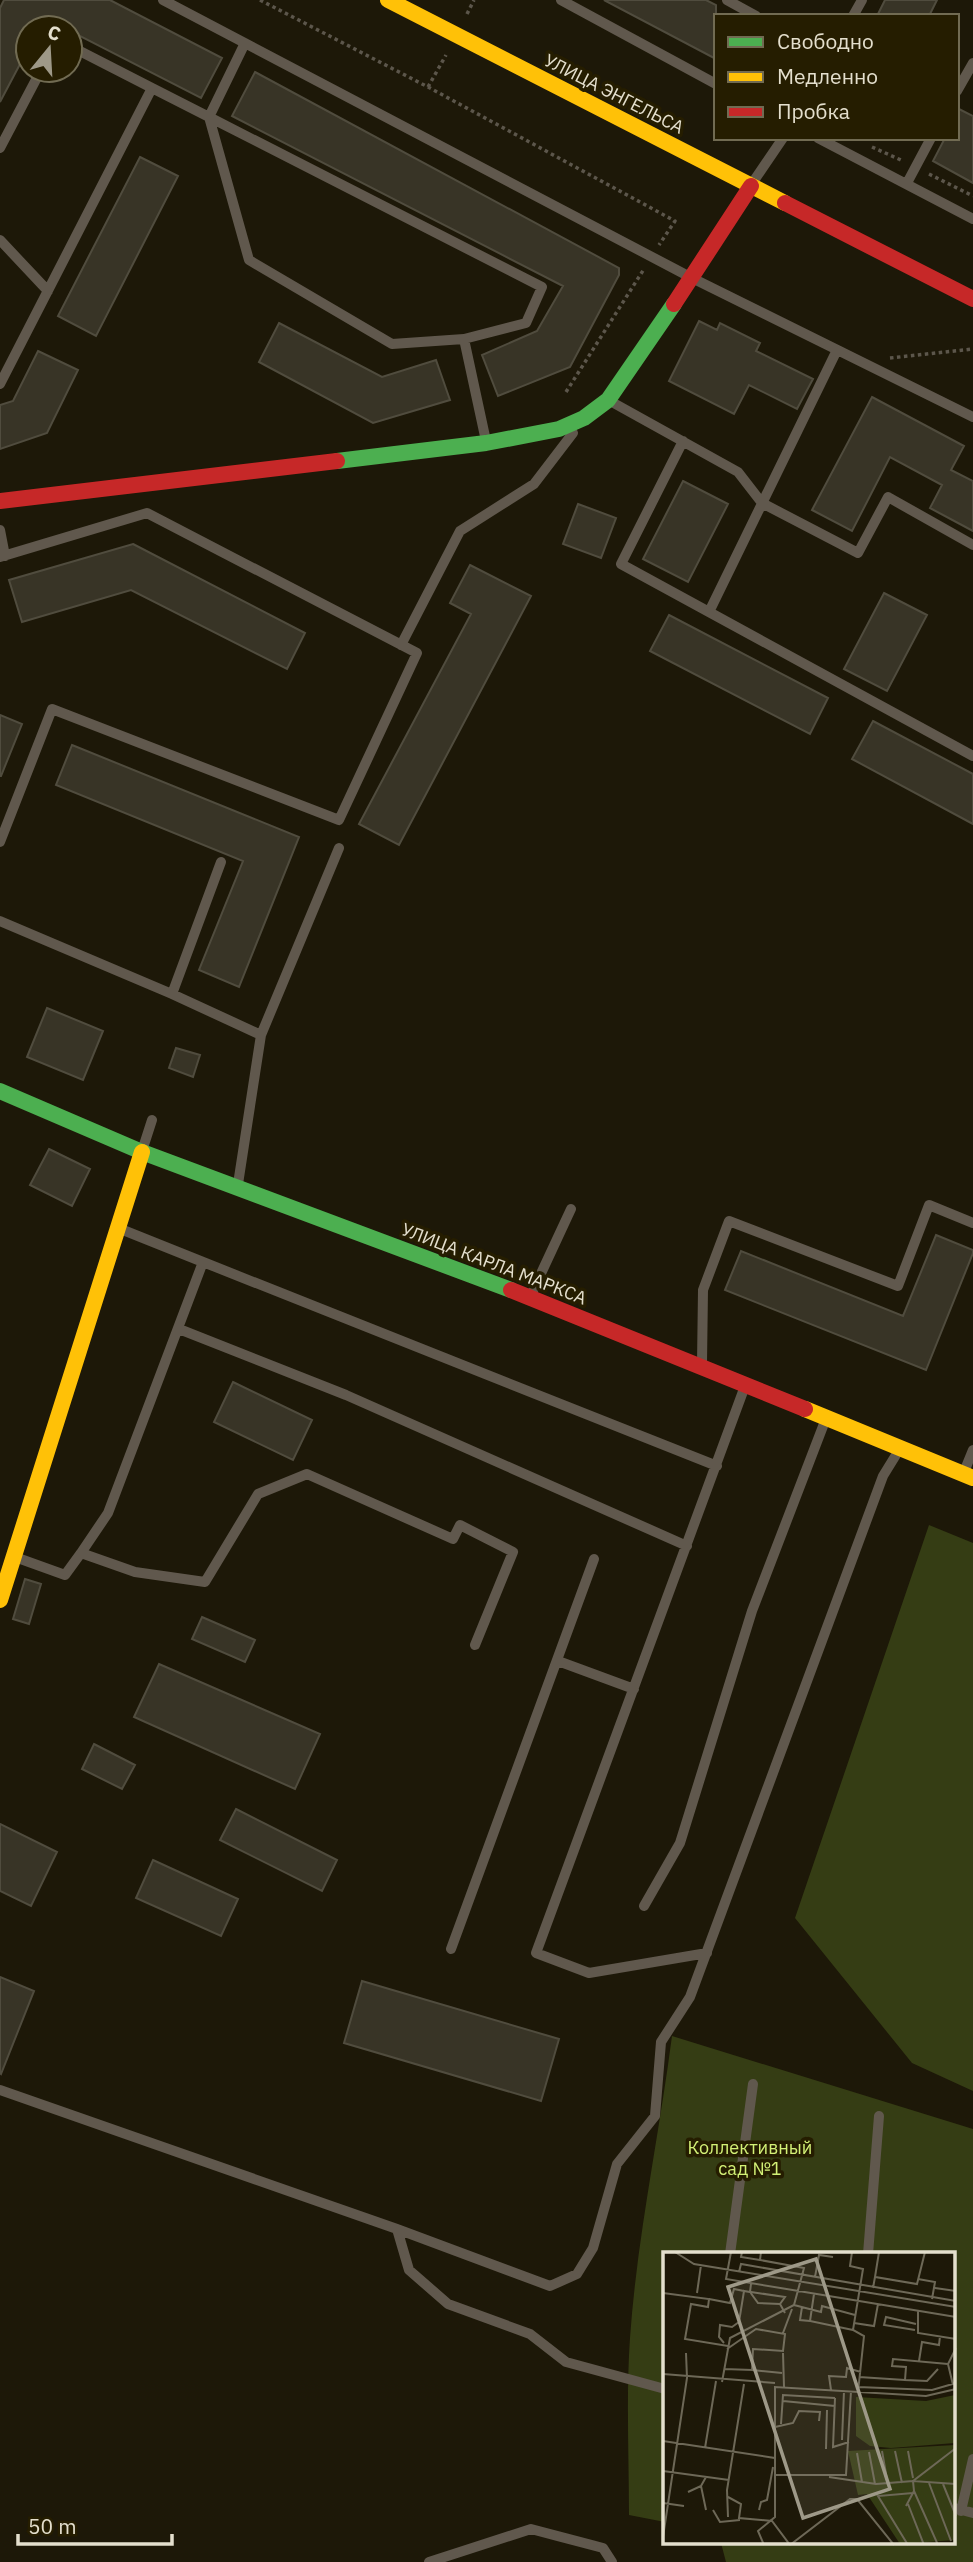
<svg xmlns="http://www.w3.org/2000/svg" width="973" height="2562" viewBox="0 0 973 2562" font-family="'IBM Plex Sans',sans-serif">
	<style>
		.green { fill: #353d14 }
		.building { fill: #383426; stroke: #504c3e; stroke-width: 2 }
		.lines { fill: none; stroke-linecap: round; stroke-linejoin: round }
		.path { stroke: #5c564b; stroke-width: 3.5; stroke-dasharray: 3.5 3.5; stroke-linecap: butt }
		.lane { stroke: #60584d; stroke-width: 10 }
		.fast { stroke: #4caf50; stroke-width: 16 }
		.slow { stroke: #ffc107; stroke-width: 16 }
		.jam { stroke: #c62828; stroke-width: 16 }
		.labels { text-anchor: middle; stroke-width: 7; stroke-linejoin: round; paint-order: stroke }
		.street-label { font-size: 18px; fill: #e4dfcd; stroke: #251d00 }
		.park-label { font-size: 18px; fill: #d3f076; stroke: #251d00 }
		.inset-road { fill: none; stroke: #6d6857; stroke-width: 2 }
		.view { fill: #9e9988; fill-opacity: 0.15; stroke: #9e9988; stroke-width: 3.5 }
		.inset-edge { fill: none; stroke: #e4dfcd; stroke-width: 3.5 }
	</style>
	<rect width="100%" height="100%" fill="#1d1808"/>
	<path class="green" d="M929,1525L973,1543V2091L912,2063L795,1918Z
		M672,2036L973,2129V2562H726L721,2543H954V2254H665V2522L629,2515C629,2456 626,2396 630,2338C637,2237 659,2137 672,2036Z"/>
	<path class="building" d="M4,0H110L222,58L201,98L70,31V28H64L44,18L39,28H28V49L0,102V8Z
		M604,0H706L716,5V59Z
		M885,0H937L929,16H877Z
		M255,72L619,268V275L570,367L498,396L482,355L537,331L563,286L232,116Z
		M957,108L973,116V183L933,161L945,138H957Z
		M140,157L178,176L96,336L58,316Z
		M699,321L717,330L720,323L760,343L756,351L813,379L797,409L749,385L734,414L669,381Z
		M279,323L382,377L436,360L450,400L373,423L259,362Z
		M38,351L78,370L47,433L0,449V405L13,401Z
		M872,397L964,446L951,470L973,481V531L930,508L942,485L890,457L852,531L812,510Z
		M683,481L728,504L688,582L643,559Z
		M578,504L616,518L601,558L563,544Z
		M133,544L305,633L287,669L131,590L22,622L9,580Z
		M470,565L531,596L399,845L359,824L471,614L450,603Z
		M884,593L927,615L887,691L844,669Z
		M669,615L828,698L810,734L650,651Z
		M0,715L22,724L1,776H0Z
		M873,721L973,774V824L852,759Z
		M72,745L299,837L239,987L199,970L243,861L56,785Z
		M47,1008L103,1031L83,1080L27,1057Z
		M176,1048L200,1055L193,1077L169,1068Z
		M49,1149L90,1169L72,1206L30,1185Z
		M936,1235L973,1250V1253L926,1370L725,1290L741,1251L903,1316Z
		M233,1382L312,1420L293,1460L214,1422Z
		M25,1579L41,1584L29,1624L13,1619Z
		M202,1617L255,1640L245,1662L192,1639Z
		M159,1664L320,1734L295,1789L134,1717Z
		M94,1744L135,1765L122,1789L82,1769Z
		M236,1809L337,1860L322,1891L220,1840Z
		M0,1824L57,1852L31,1906L0,1891Z
		M153,1860L238,1899L221,1936L136,1898Z
		M0,1977L34,1991L1,2074L0,2073Z
		M362,1981L559,2039L541,2101L344,2043Z"/>
	<g class="lines">
		<path class="path" d="M260,0L428,87L675,221L659,245
			M467,14L474,0
			M428,87L446,55
			M872,147L903,161
			M929,174L973,196
			M890,358L973,349
			M566,392L644,269"/>
		<path class="lane" d="M163,0L692,278L973,417
			M561,0L716,84
			M727,0L756,16
			M853,16L862,0
			M70,46L152,88
			M957,91L973,63
			M209,117L249,260L392,344L464,339L486,441
			M209,117L542,287L526,323L464,339
			M818,138L973,219
			M0,148L41,70
			M907,183L931,138
			M751,185L783,138
			M0,240L48,291
			M837,350L709,612L973,756
			M0,384L152,88L209,117L245,43
			M610,401L738,472L762,503L858,553L888,497L973,545
			M683,441L621,564L709,612
			M0,530L5,556
			M0,557L147,513L417,653L339,820L52,709L0,842
			M401,645L460,531L534,484L573,433
			M0,921L172,994L261,1035
			M172,994L221,862
			M142,1151L152,1120
			M238,1184L261,1035L339,848
			M118,1228L203,1262
			M531,1295L571,1209
			M179,1329L346,1395L687,1546
			M702,1363L703,1290L729,1221L898,1286L929,1205L973,1223
			M964,1472L973,1450
			M81,1553L108,1513L203,1262L717,1466
			M15,1557L65,1575L81,1553L135,1572L205,1582L258,1494L307,1474L453,1539L460,1525L513,1552L475,1645
			M558,1661L634,1689
			M644,1906L680,1843L752,1611L825,1421
			M451,1949L594,1559
			M707,1953L589,1973L536,1953L745,1386
			M0,2090L397,2229L550,2286L577,2274L593,2248L617,2164L655,2116L661,2042L690,1997L883,1476L899,1450
			M397,2229L409,2270L448,2304L530,2334L566,2362L665,2389
			M730,2254L753,2084
			M868,2254L879,2116
			M954,2508L973,2513
			M961,2511L973,2459
			M429,2562L531,2529L603,2548L612,2562"/>
		<path class="fast" d="M337,461L486,443L559,429L584,418L608,400L674,304
			M0,1091L142,1152L511,1290"/>
		<path class="slow" d="M388,0L785,203
			M805,1409L973,1478
			M0,1600L142,1152"/>
		<path class="jam" d="M785,203L973,299
			M674,304L751,186
			M0,501L337,461
			M511,1290L805,1409"/>
	</g>
	<g class="labels">
		<g class="street-label">
			<text transform="translate(614 94) rotate(27)" y="6">УЛИЦА ЭНГЕЛЬСА</text>
			<text transform="translate(494 1264) rotate(21)" y="6">УЛИЦА КАРЛА МАРКСА</text>
		</g>
		<g class="park-label">
			<text x="750" y="2154">Коллективный<tspan x="750" dy="21">сад №1</tspan></text>
		</g>
	</g>
	<g transform="translate(663 2252)">
		<rect width="292" height="292" fill="#1d1808"/>
		<path d="M292,143V191L228,196L207,194L193,184V145L263,149ZM292,193V288L237,292L204,242L195,243L185,199Z" fill="#353d14"/>
		<path class="inset-road" d="M12,0L31,12L293,55M68,0L63,27L293,65M79,0L78,5L97,8M189,0L187,14L200,17L190,78L201,84L195,140M76,20L78,12L293,49M152,25L156,3L170,5M212,25L216,0M255,27L272,30L269,47M210,36L212,25L254,32L262,0M272,36L293,39M87,40L95,51L117,52L122,61M88,40L122,45L117,52M0,41L46,47L45,55L28,52L22,87L65,94M34,41L38,13M151,42L147,69L190,78M46,47L67,51L71,37L81,39M131,53L158,60L159,54L192,63M139,55L137,68L147,69M255,59V81L293,87M191,71L211,74L215,52M252,78L221,73L223,65L253,72M120,81L129,57M61,91L56,85L57,73L69,75L76,70L81,39L87,40L88,32M120,101L121,135M256,109L259,90L276,93L277,84M61,117L89,118L90,97L120,99L122,82L93,77L64,97M275,117L264,129L242,128L243,115L229,114L230,107L285,112M89,118L119,121M0,122L112,131M196,125L242,128M59,130L67,86L131,53L141,16L97,8L98,0M290,133L285,112L293,96M195,135L269,138L293,131M168,138L166,124L183,125L184,116L198,120M172,146L170,195L186,190M120,149L172,154M118,172L120,143L172,146M112,175L130,171L136,159L157,160L156,169M179,188L181,139M0,189L112,206V135L263,144L293,137M42,196L53,129M163,197L164,158M219,199L225,233M232,199L239,231M245,199L250,226M206,200L212,232M194,201L199,230M0,219L66,228M112,223H183L188,139M166,225L213,232L250,229L293,196M266,231L288,289M280,232L293,264M38,234L43,258M251,239L275,293M25,240L38,234L43,225M65,245L78,252L76,266L109,269L127,293M0,251L21,254M245,252L261,293M243,254L251,239L250,229L293,232M50,258L57,270L77,268M96,258L98,250L104,248L110,215M65,265L64,238L81,132M0,285L24,126L23,101M101,293L95,279L112,265V206M127,293L187,247H194L231,293M245,293L215,244L250,241"/>
		<path class="view" d="M153,7L227,237L140,266L65,35Z"/>
		<rect width="292" height="292" class="inset-edge"/>
	</g>
	<rect x="714" y="14" width="245" height="126" fill="#251d00" stroke="#716b52" stroke-width="2"/>
	<rect x="728" y="37" width="35" height="10" fill="#4caf50" stroke="#716b52" stroke-width="2"/>
	<text x="777" y="49" font-size="21" fill="#e4dfcd">Свободно</text>
	<rect x="728" y="72" width="35" height="10" fill="#ffc107" stroke="#716b52" stroke-width="2"/>
	<text x="777" y="84" font-size="21" fill="#e4dfcd">Медленно</text>
	<rect x="728" y="107" width="35" height="10" fill="#c62828" stroke="#716b52" stroke-width="2"/>
	<text x="777" y="119" font-size="21" fill="#e4dfcd">Пробка</text>
	<g transform="translate(49 49) rotate(18)"><circle r="33" fill="#251d00" stroke="#716b52" stroke-width="2"/>
	<path d="M0-5L12 26L0 18L-12 26Z" fill="#9e9988"/>
	<text y="-10" font-size="19" font-weight="bold" text-anchor="middle" fill="#e4dfcd">С</text>
	</g>
	<path d="M18 2534v10h154v-10" fill="none" stroke="#e4dfcd" stroke-width="3.5"/>
	<text x="28" y="2534" font-size="21" fill="#e4dfcd" stroke="#251d00" stroke-width="5" paint-order="stroke">50 m</text>
</svg>
